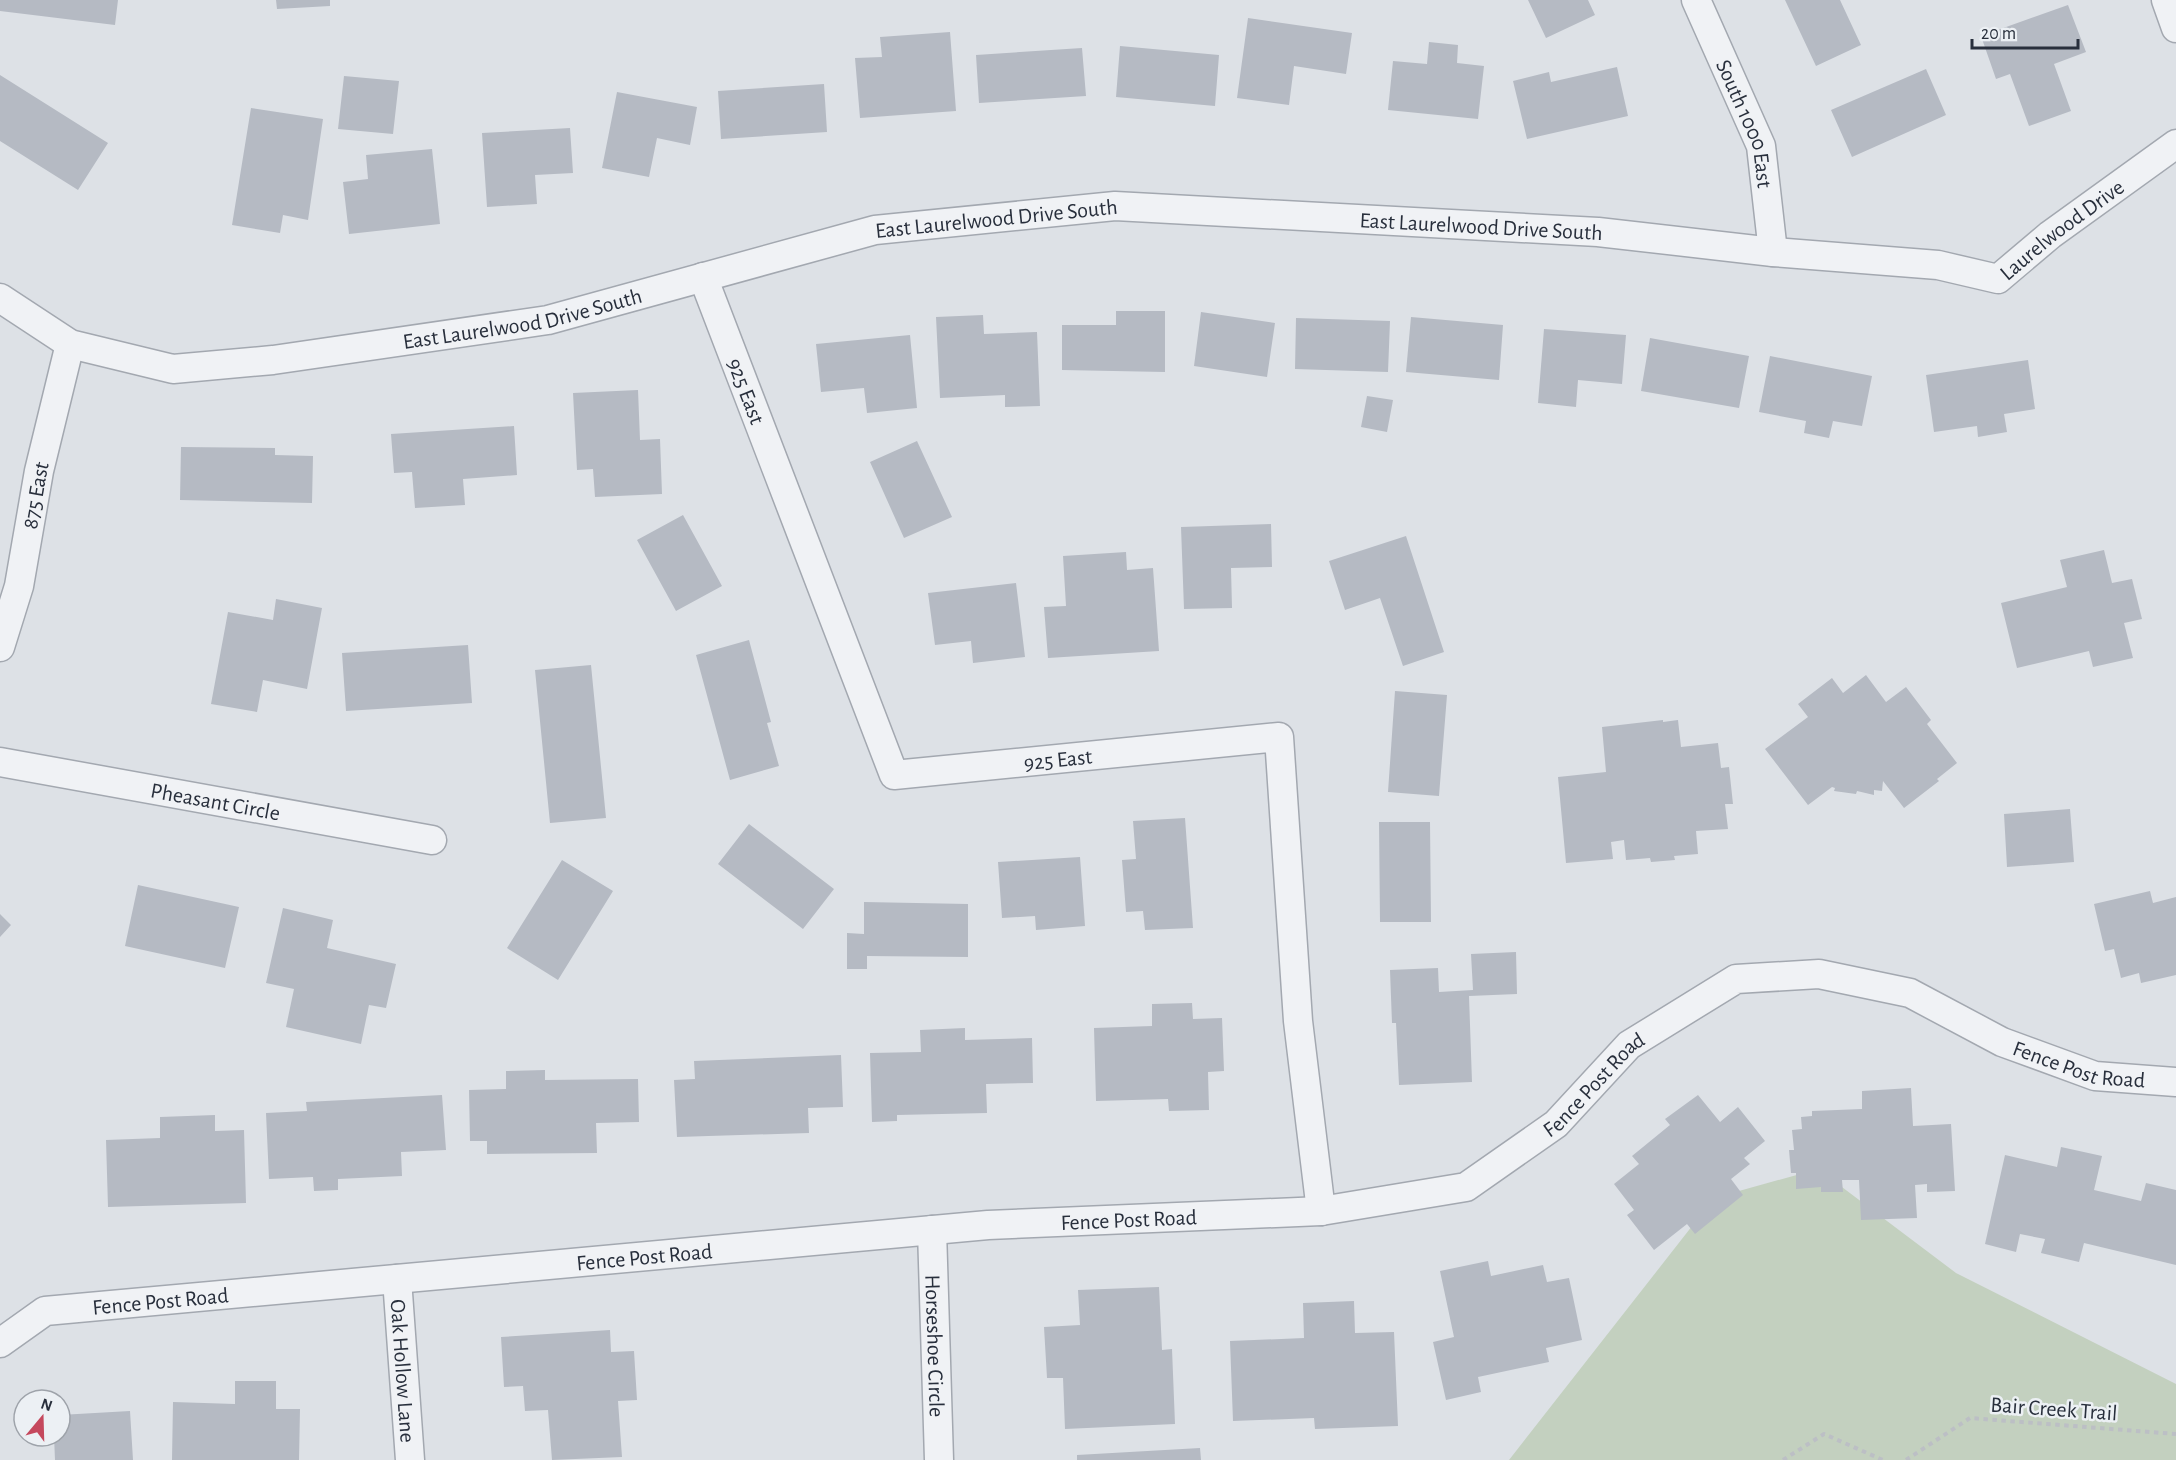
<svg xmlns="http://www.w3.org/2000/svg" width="2176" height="1460" viewBox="0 0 2176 1460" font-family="'Alegreya Sans',sans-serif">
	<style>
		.green { fill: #c3d0bf }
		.building { fill: #b5bac3 }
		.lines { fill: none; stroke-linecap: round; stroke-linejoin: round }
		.minor-casing { stroke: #a3a8b0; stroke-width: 31 }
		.path { stroke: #bcbfc5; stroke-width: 4; stroke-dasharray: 4.5 4.5; stroke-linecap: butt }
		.minor { stroke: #f0f2f5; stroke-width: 28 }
		.labels { text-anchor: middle; stroke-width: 5; stroke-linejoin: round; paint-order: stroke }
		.street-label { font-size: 22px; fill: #282f3c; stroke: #ecf0f4 }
	</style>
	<rect width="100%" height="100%" fill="#dde1e6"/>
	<path class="green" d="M1818,1169L1956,1273L2176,1384V1460H1509L1714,1198Z"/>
	<path class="building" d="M0,0H118L115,25L0,11Z
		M276,0H330V6L277,9Z
		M1528,0H1588L1595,15L1546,38Z
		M1785,0H1840L1861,45L1816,66Z
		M2068,5L2086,52L2054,64L2071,111L2029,126L2010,74L1996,79L1981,36Z
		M1248,18L1352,33L1346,74L1294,66L1289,105L1237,98Z
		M950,32L956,111L860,118L855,58L882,57L880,37Z
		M1429,42L1458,45L1457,63L1484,66L1478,119L1388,110L1393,61L1427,64Z
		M1120,46L1219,55L1215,106L1116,97Z
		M1082,48L1086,96L979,103L976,55Z
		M1617,67L1628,116L1527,139L1513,81L1549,72L1551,82Z
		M1926,69L1946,115L1852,157L1831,110Z
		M0,75L108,143L78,190L0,141Z
		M344,76L399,81L393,134L338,129Z
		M824,84L827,132L721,139L718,91Z
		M617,92L697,107L690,145L657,138L649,177L602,168Z
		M251,108L323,119L308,220L283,215L280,233L232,225Z
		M570,128L573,173L535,175L537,204L487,207L482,133Z
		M432,149L440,224L349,234L343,182L368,179L366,155Z
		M1116,311H1165V372L1062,370V325H1116Z
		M1201,312L1275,323L1267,377L1194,366Z
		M983,315L984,334L1037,332L1040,406L1005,407V395L940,398L936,317Z
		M1411,317L1503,325L1499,380L1406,372Z
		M1296,318L1390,321L1388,372L1295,369Z
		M1544,329L1626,335L1622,384L1578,380L1576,407L1538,403Z
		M910,335L917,408L867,413L864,388L821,392L816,344Z
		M1650,338L1749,356L1739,408L1641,391Z
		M1770,356L1872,376L1862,426L1833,421L1829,438L1804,433L1806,421L1759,412Z
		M2028,360L2035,409L2004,414L2007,432L1978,437L1977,426L1934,432L1926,375Z
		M638,390L640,440L660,439L662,494L595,497L593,469L577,470L573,393Z
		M1367,396L1393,400L1387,432L1361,427Z
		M514,426L517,475L463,479L465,505L415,508L412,472L394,473L391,434Z
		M917,441L952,517L904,538L870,462Z
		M181,447L275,448V455L313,456L312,503L180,500Z
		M683,515L722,586L676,611L637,540Z
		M1271,524L1272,567L1231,568L1232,608L1184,609L1181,527Z
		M1406,536L1444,652L1403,666L1380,598L1345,610L1329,561Z
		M2104,550L2112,583L2132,579L2142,619L2124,623L2133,658L2093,667L2089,651L2017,668L2001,603L2067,587L2060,560Z
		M1126,552L1127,570L1153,568L1159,651L1048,658L1044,607L1066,606L1063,556Z
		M1016,583L1025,657L973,663L971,641L935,645L928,593Z
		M276,599L322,608L307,689L263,680L257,712L211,704L228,612L273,620Z
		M749,640L771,722L767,723L779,766L730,780L696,655Z
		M468,645L472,703L346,711L342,653Z
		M591,665L606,818L550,823L535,670Z
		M1866,675L1886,702L1906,687L1931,720L1927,724L1957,763L1937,779L1939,781L1904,808L1883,781L1882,791L1874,790V795L1857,791L1856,794L1834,791L1835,788L1832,787L1808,805L1765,749L1808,717L1798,704L1832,678L1843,693Z
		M1395,691L1447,695L1439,796L1388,792Z
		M1663,720V722L1678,720L1681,747L1718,743L1721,768L1729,767L1733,804H1725L1728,829L1696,831L1698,854L1674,856L1675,860L1651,862L1650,858L1626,860L1624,840L1611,842L1613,859L1566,863L1558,777L1606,772L1602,727Z
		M2070,809L2074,862L2007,867L2004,814Z
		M1185,818L1193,928L1145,930L1143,911L1126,912L1122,860L1136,859L1133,821Z
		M1379,822H1430L1431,922H1380Z
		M749,824L834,889L803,929L718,864Z
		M1080,857L1085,926L1036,930L1035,916L1002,918L998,862Z
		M562,860L613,891L558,980L507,948Z
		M138,885L239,907L225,968L125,946Z
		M2150,891L2153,903L2176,897V975L2141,983L2139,973L2121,978L2114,949L2105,951L2094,904Z
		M864,902L968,904V957L867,956V969H847V933L864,934Z
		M283,908L333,920L327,948L396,964L386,1008L369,1005L361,1044L286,1027L294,989L266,983Z
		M0,914L11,925L0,937Z
		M1516,952L1517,994L1469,996L1472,1082L1399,1085L1396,1023H1392L1390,970L1438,968L1439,992L1473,990L1471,954Z
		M1192,1003L1193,1019L1222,1018L1224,1071L1208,1072L1209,1110L1169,1111L1168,1099L1096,1101L1094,1028L1152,1026V1004Z
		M965,1028V1040L1032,1038L1033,1083L986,1084L987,1113L897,1115V1121L872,1122L870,1053L921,1052L920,1030Z
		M841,1055L843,1107L808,1108L809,1133L677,1137L674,1080L695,1079L694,1061Z
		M545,1070V1080L638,1079L639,1122L596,1123L597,1153L487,1154V1141H470L469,1090L506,1089V1071Z
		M1911,1088L1913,1126L1951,1124L1955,1191L1927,1192V1184L1915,1185L1917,1218L1861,1220L1859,1180H1842L1843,1192H1821V1187L1796,1189V1173H1791L1789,1150H1794L1792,1130L1802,1129L1801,1117L1812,1116V1111L1862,1109V1091Z
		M442,1095L446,1150L401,1152L402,1176L338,1179V1190L314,1191L313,1177L269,1179L266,1113L307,1111L306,1102Z
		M1698,1095L1720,1122L1738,1107L1765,1141L1744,1158L1750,1164L1731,1179L1743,1195L1695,1234L1687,1224L1654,1250L1627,1215L1634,1210L1614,1184L1639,1164L1632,1156L1670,1125L1665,1119Z
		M215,1115V1131L244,1130L246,1203L108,1207L106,1140L160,1138V1117Z
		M2061,1147L2102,1156L2094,1190L2141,1201L2146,1183L2176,1190V1265L2084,1243L2079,1262L2041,1253L2045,1239L2020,1234L2016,1252L1985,1244L2005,1155L2057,1167Z
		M1488,1261L1491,1276L1543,1265L1547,1282L1569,1278L1582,1340L1546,1348L1549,1362L1478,1377L1481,1392L1446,1400L1433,1342L1454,1337L1440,1271Z
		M1159,1287L1162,1350L1172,1349L1175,1424L1065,1429L1063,1378H1047L1044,1327L1080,1325L1078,1290Z
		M1354,1301L1355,1333L1394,1332L1398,1426L1315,1429L1314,1418L1233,1421L1230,1341L1304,1338L1303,1303Z
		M610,1330L611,1352L634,1351L637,1400L618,1401L622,1457L552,1460L548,1410L525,1411L523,1386L504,1387L501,1337Z
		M235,1381H276V1409H300L299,1460H172L173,1402L235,1404Z
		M130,1411L133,1460H55L54,1436H60V1415Z
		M1200,1448L1201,1460H1077V1455Z"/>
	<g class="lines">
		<g class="minor-casing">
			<g id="minor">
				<path id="s1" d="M1696,0L1761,146L1773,252"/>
				<path d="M2166,0L2176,28"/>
				<path id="s2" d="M703,277L894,775L1279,737L1298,1021L1321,1211"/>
				<path id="s3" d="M0,298L70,344L173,369L273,360L548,320L875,230L1115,206L1598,232L1773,252L1938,265L1998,279L2050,235L2176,144"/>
				<path id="s4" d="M0,647L19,586L39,471L70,344"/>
				<path id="s5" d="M0,762L432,840"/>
				<path id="s6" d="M932,1230L939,1460"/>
				<path id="s7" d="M397,1279L410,1460"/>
				<path id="s8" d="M0,1343L45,1311L988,1225L1321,1211L1466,1187L1556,1124L1629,1045L1736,979L1819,974L1910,993L2002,1042L2095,1076L2176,1082"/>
			</g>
		</g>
		<path class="path" d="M1783,1460L1824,1434L1883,1460
			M1906,1460L1970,1418L2176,1434"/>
		<use href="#minor" class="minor"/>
	</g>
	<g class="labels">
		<g class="street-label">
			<text dy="8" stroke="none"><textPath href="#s1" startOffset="134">South 1000 East</textPath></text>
			<text dy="8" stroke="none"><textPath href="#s3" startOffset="1029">East Laurelwood Drive South</textPath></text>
			<text dy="8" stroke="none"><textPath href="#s3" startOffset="1515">East Laurelwood Drive South</textPath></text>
			<text dy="8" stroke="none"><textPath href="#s3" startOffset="2116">Laurelwood Drive</textPath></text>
			<text dy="8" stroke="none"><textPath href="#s3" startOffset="543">East Laurelwood Drive South</textPath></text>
			<text dy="8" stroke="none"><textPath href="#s2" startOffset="122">925 East</textPath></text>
			<text dy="8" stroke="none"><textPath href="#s4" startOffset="156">875 East</textPath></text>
			<text dy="8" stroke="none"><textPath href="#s2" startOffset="698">925 East</textPath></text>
			<text dy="8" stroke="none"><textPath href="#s5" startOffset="219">Pheasant Circle</textPath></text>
			<text dy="8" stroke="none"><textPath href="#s8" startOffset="2187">Fence Post Road</textPath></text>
			<text dy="8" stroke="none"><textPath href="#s8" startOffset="1647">Fence Post Road</textPath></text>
			<text dy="8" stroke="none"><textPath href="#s8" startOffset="1143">Fence Post Road</textPath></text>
			<text dy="8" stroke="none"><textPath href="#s8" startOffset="657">Fence Post Road</textPath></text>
			<text dy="8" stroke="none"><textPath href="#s8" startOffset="171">Fence Post Road</textPath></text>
			<text dy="8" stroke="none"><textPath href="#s6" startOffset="116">Horseshoe Circle</textPath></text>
			<text dy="8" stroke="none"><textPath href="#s7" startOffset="92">Oak Hollow Lane</textPath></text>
			<text transform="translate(2054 1408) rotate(4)" y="8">Bair Creek Trail</text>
		</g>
	</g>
	<g transform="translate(42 1418) rotate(19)"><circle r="28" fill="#ecf0f4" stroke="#9ea3aa" stroke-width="1.5"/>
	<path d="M0-4.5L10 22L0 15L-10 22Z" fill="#c5485d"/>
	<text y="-9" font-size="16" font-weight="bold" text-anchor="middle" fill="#282f3c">N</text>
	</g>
	<path d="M1972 39v9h106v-9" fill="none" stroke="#282f3c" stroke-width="3"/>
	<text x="1981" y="39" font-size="18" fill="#282f3c" stroke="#ecf0f4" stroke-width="4.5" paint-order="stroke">20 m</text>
</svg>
